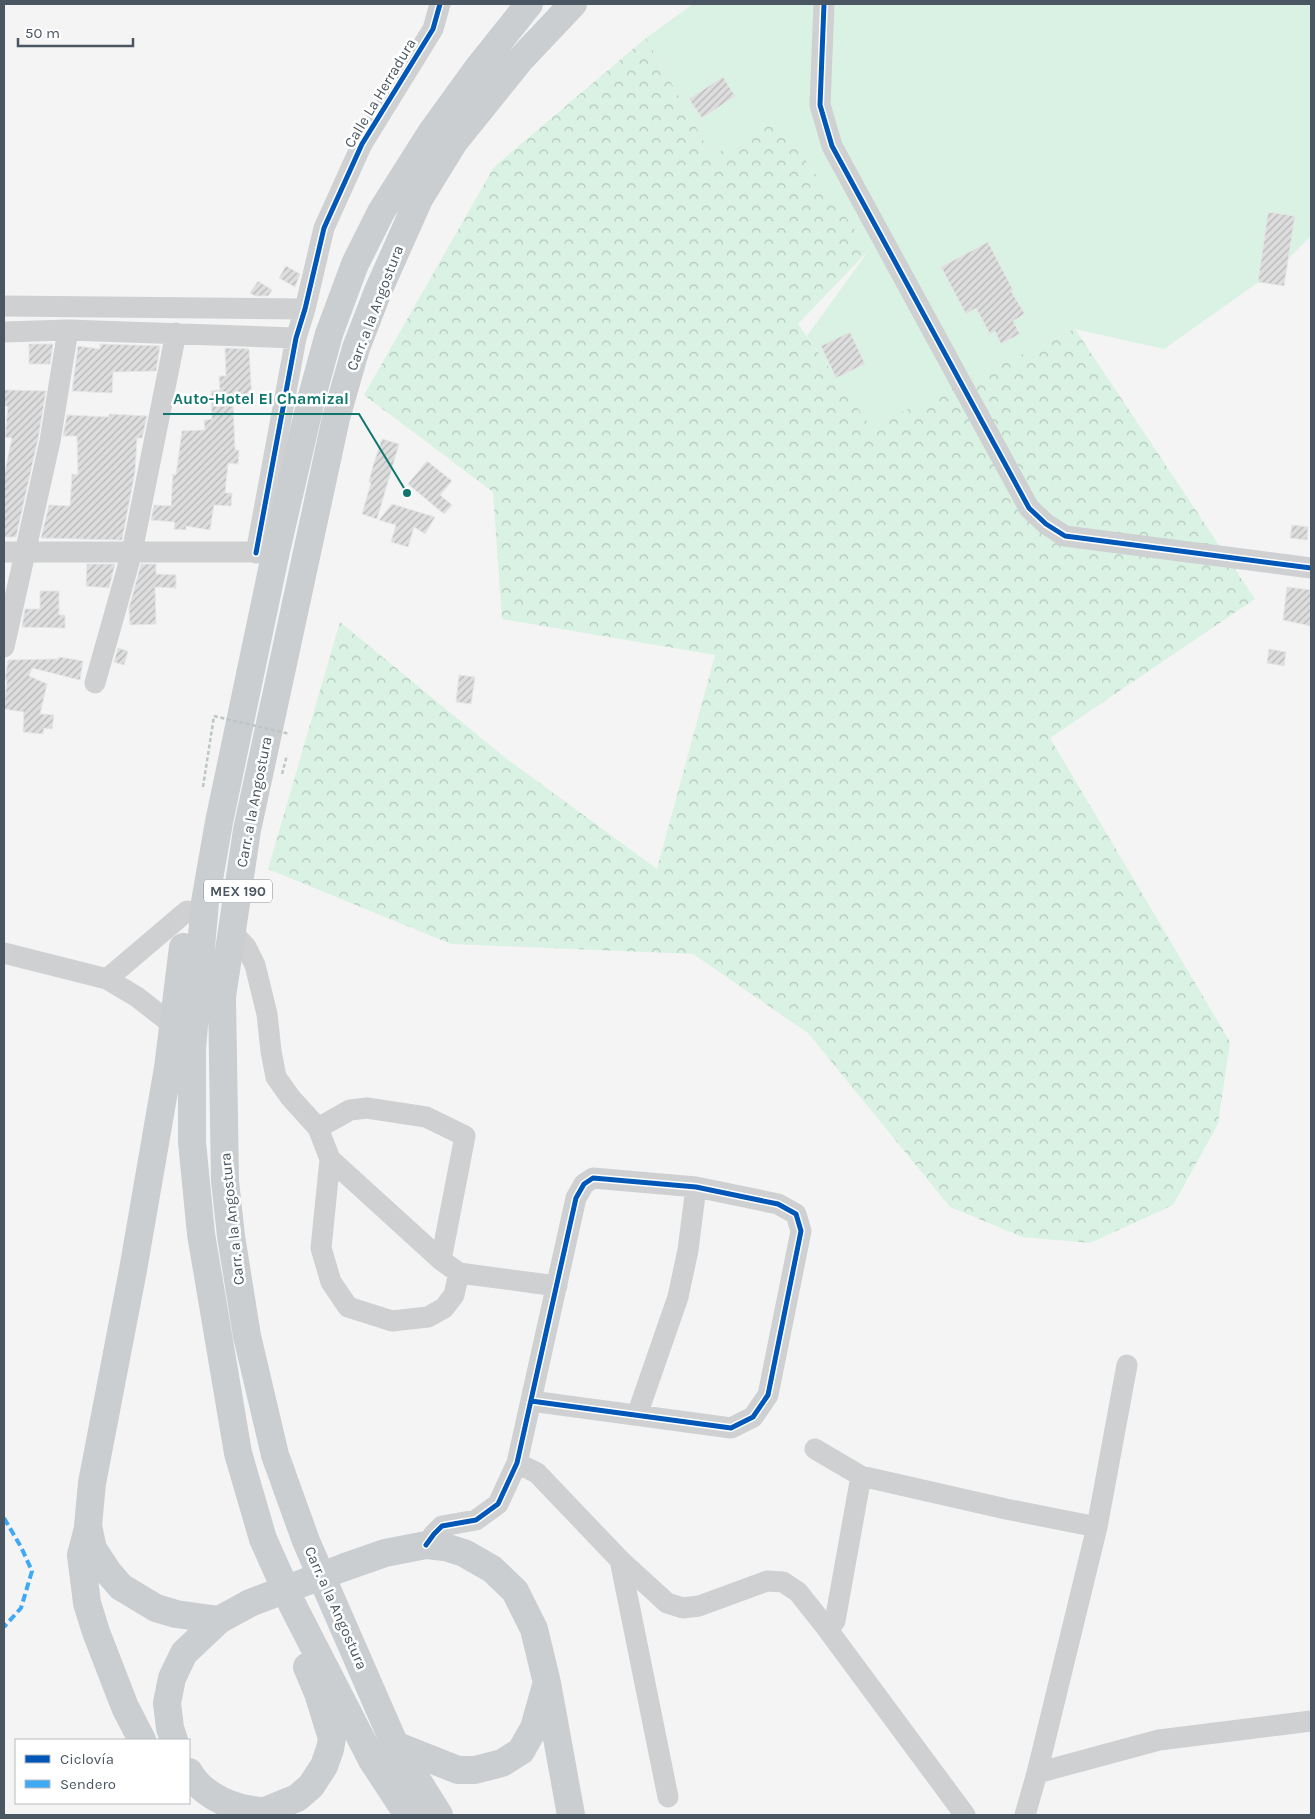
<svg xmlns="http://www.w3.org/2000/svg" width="1315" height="1819" viewBox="0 0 1315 1819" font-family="Karla,sans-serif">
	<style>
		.grass { fill: #d9f2e3 }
		.forest { fill: url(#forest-crowns) }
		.building { fill: url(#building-hatch); stroke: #e5e6e7 }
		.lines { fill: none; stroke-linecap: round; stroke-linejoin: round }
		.path { stroke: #bcc7c4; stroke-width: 2.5; stroke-dasharray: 4 2.5; stroke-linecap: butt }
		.minor { stroke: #ced0d2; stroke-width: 21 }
		.major { stroke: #caced1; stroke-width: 28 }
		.path-bridge { stroke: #bcc7c4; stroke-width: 2.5; stroke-dasharray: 4 2.5; stroke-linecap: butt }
		.major-bridge { stroke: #caced1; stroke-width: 28 }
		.quiet { stroke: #3fa9f5; stroke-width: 4; stroke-dasharray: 8 4; stroke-linecap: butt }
		.cycleway-casing { stroke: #fff; stroke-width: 8 }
		.cycleway { stroke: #0057b8; stroke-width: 5 }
		.labels { text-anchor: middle; stroke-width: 5; stroke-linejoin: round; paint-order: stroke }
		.shield { fill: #fff; stroke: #808990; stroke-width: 1 }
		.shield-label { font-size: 14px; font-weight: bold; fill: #4a5661 }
		.street-label { font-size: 15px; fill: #4a5661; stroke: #fff }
		.leader { fill: none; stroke: #0f766e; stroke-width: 2 }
		.callout-dot { fill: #0f766e; stroke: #fff; stroke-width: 2 }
		.callout-label { font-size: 16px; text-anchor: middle; font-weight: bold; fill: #0f766e; stroke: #fff; stroke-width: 5; stroke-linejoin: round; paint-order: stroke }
	</style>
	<defs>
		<pattern id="forest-crowns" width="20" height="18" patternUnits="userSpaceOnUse" patternTransform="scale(1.25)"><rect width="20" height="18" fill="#d9f2e3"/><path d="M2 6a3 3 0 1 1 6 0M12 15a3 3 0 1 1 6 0" fill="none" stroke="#b2c7bb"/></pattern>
		<pattern id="building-hatch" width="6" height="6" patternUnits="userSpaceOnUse" patternTransform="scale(1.25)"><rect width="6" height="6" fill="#ddddde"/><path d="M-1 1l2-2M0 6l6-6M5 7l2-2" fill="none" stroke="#b5b6b7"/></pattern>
	</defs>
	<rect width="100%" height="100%" fill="#f4f4f4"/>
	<path class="grass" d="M693,4H1311V236L1281,266L1164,349L1075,329L871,428L807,336L869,250L712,156L646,38Z"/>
	<path class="forest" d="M646,38L712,156L777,120L869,250L798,324L871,427L1075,329L1255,599L1050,738L1230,1042L1218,1124L1173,1205L1090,1243L1022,1237L950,1207L808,1033L693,954L451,944L268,869L340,622L503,756L657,869L715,655L502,619L493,492L364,395L494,167Z"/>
	<path class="building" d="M723,77L735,96L702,118L689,99Z
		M1268,212L1295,216L1284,286L1258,282Z
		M988,242L1013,290L1011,291L1025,314L1013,321L1020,334L1001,344L995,331L990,334L976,308L966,314L941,267Z
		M286,266L300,274L295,287L279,278Z
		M258,281L272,290L268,296H255L250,293Z
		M850,332L865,364L836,378L821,346Z
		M29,344H53L50,364H29Z
		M100,344L160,346L156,371L113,372L112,393L72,391L78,346L100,349Z
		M225,348L249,349L252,403L233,404L235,450H239L238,464L228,463L225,493H232L231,506L214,505L210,530L186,526V530L174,529L175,522L151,520L154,505L171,506L173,474L176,475L182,431L205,430L204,420L212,419L211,391L220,390L219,376H226Z
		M4,390L46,391L38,439L16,537H4V476L12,438L5,437L8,406H4Z
		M109,414L147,416L142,438H137L135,472L122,540L41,538L49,505L70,506L72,474L78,475L77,436H63L67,415L109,417Z
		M382,439L399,444L377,519L362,514L371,483L369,482L373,466Z
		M427,461L452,481L440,495L452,505L444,514L408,484Z
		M392,504L435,517L425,534L414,527L408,547L391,542L396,525L379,520Z
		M1292,525L1308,527L1307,540L1290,538Z
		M87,564H115L109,588L86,586Z
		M141,564H156V574L176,575V588L155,587L156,624L130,625L129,608Z
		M1287,587L1311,590V626L1283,620Z
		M40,591H59V615H65V628L22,627L25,609H40Z
		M118,648L128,651L124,665L114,662Z
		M1269,649L1286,652L1284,666L1267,663Z
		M59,657L83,661L80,680L32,668L29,676L47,684L40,714L54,715L52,729L44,728L43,734L23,732L24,712L4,709L7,680H5L8,660L58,659Z
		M459,675L475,677L471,704L456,702Z"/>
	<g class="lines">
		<path class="path" d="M282,774L287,755
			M203,787L214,716"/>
		<path class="minor" d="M824,4L820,105L832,146L1029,508L1046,524L1065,536L1311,568
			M4,306L305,309
			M4,332L68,330L296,338
			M4,552H268
			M256,553L296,338L305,309L324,228L362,144L433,29L440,4
			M4,647L50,441L68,330
			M95,683L132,552L176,333
			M232,932L246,947L255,965L267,1014L271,1051L276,1077L290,1097L318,1128L330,1159L441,1260L459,1273L557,1286
			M4,953L107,979L137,997L173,1025
			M107,979L187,911
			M318,1128L350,1110L367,1108L426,1117L465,1136L441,1260
			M330,1159L321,1248L331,1282L348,1307L392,1321L428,1317L444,1308L454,1295L459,1273
			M637,1415L678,1297L688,1250L696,1187
			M815,1449L861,1476L1006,1509L1097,1527
			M517,1463L537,1473L620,1560L667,1603L683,1608L699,1606L767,1581L783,1582L798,1592L825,1626L831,1625L835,1621L861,1476
			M426,1545L434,1534L442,1526L476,1520L498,1504L517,1463L576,1198L584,1184L593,1178L696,1187L778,1204L796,1214L801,1231L768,1395L753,1417L731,1428L531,1401
			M620,1560L668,1797
			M825,1626L965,1815
			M1037,1773L1159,1740L1311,1721
			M1025,1815L1037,1773L1097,1527L1127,1365"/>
		<path class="major" d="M183,947L168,1068L133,1270L92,1483L88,1526L93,1549L108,1572L121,1587L156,1608L176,1614L219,1620
			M87,1532L81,1555L87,1603L96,1632L125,1707L142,1740
			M345,1567L385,1553L426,1545L445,1547L464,1553L492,1569L515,1591L534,1629L547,1683L571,1815
			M174,1740L170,1728L167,1703L172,1678L184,1653L219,1620L250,1603
			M395,1745L458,1770H475L502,1763L521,1751L534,1728L545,1689
			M189,1772C200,1792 225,1805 247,1809C257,1811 265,1811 274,1815
			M265,1811L297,1798L311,1786L324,1766L330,1749L332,1738L318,1693L307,1667
			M408,1815L372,1760L293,1606L263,1539L238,1453L201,1234L192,1142V1048L205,902L219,822L276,551L311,400L329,334L355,264L381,212L431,133L478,68L529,4
			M439,1815L395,1745L306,1541L275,1455L247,1336L231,1236L225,1181L222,997L247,830L257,784L336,418L356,348L378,291L419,199L454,142L520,60L573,4"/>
		<path class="path-bridge" d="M214,716L290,734"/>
		<path class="major-bridge" d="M250,1603L345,1567"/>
		<path class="quiet" d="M4,1518L21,1547L32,1571L21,1608L4,1627"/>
		<g class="cycleway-casing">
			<path id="cycleway" d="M824,4L820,105L832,146L1029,508L1046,524L1065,536L1311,568
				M256,553L296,338L305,309L324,228L362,144L433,29L440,4
				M426,1545L434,1534L442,1526L476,1520L498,1504L517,1463L576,1198L584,1184L593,1178L696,1187L778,1204L796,1214L801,1231L768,1395L753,1417L731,1428L531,1401"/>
		</g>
		<use href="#cycleway" class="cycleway"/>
	</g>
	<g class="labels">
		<rect class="shield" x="204" y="879.5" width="68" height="23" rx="4"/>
		<g class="shield-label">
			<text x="238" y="896">MEX 190</text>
		</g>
		<g class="street-label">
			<text transform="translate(380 93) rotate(-59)" y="5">Calle La Herradura</text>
			<text transform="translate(375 308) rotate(-69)" y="5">Carr. a la Angostura</text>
			<text transform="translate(254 802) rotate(-79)" y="5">Carr. a la Angostura</text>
			<text transform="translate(232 1219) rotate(-96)" y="5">Carr. a la Angostura</text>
			<text transform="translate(336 1608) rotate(66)" y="5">Carr. a la Angostura</text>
		</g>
	</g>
	<path class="leader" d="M407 493L359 414H163"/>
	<circle class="callout-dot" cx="407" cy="493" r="5"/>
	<g class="callout-label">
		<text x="261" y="404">Auto-Hotel El Chamizal</text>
	</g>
	<rect width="1315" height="1819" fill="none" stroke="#4a5661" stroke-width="10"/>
	<rect x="15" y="1739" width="175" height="65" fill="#ffffff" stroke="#b7bbc0"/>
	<rect x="25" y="1755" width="25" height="8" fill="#0057b8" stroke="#b7bbc0"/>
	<text x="60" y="1764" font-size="15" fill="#4a5661">Ciclovía</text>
	<rect x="25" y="1780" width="25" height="8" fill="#3fa9f5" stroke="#b7bbc0"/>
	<text x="60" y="1789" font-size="15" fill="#4a5661">Sendero</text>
	<path d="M18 38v8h115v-8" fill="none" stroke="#4a5661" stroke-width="2.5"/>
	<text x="25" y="38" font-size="15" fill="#4a5661" stroke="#ffffff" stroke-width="4" paint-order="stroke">50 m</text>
</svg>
